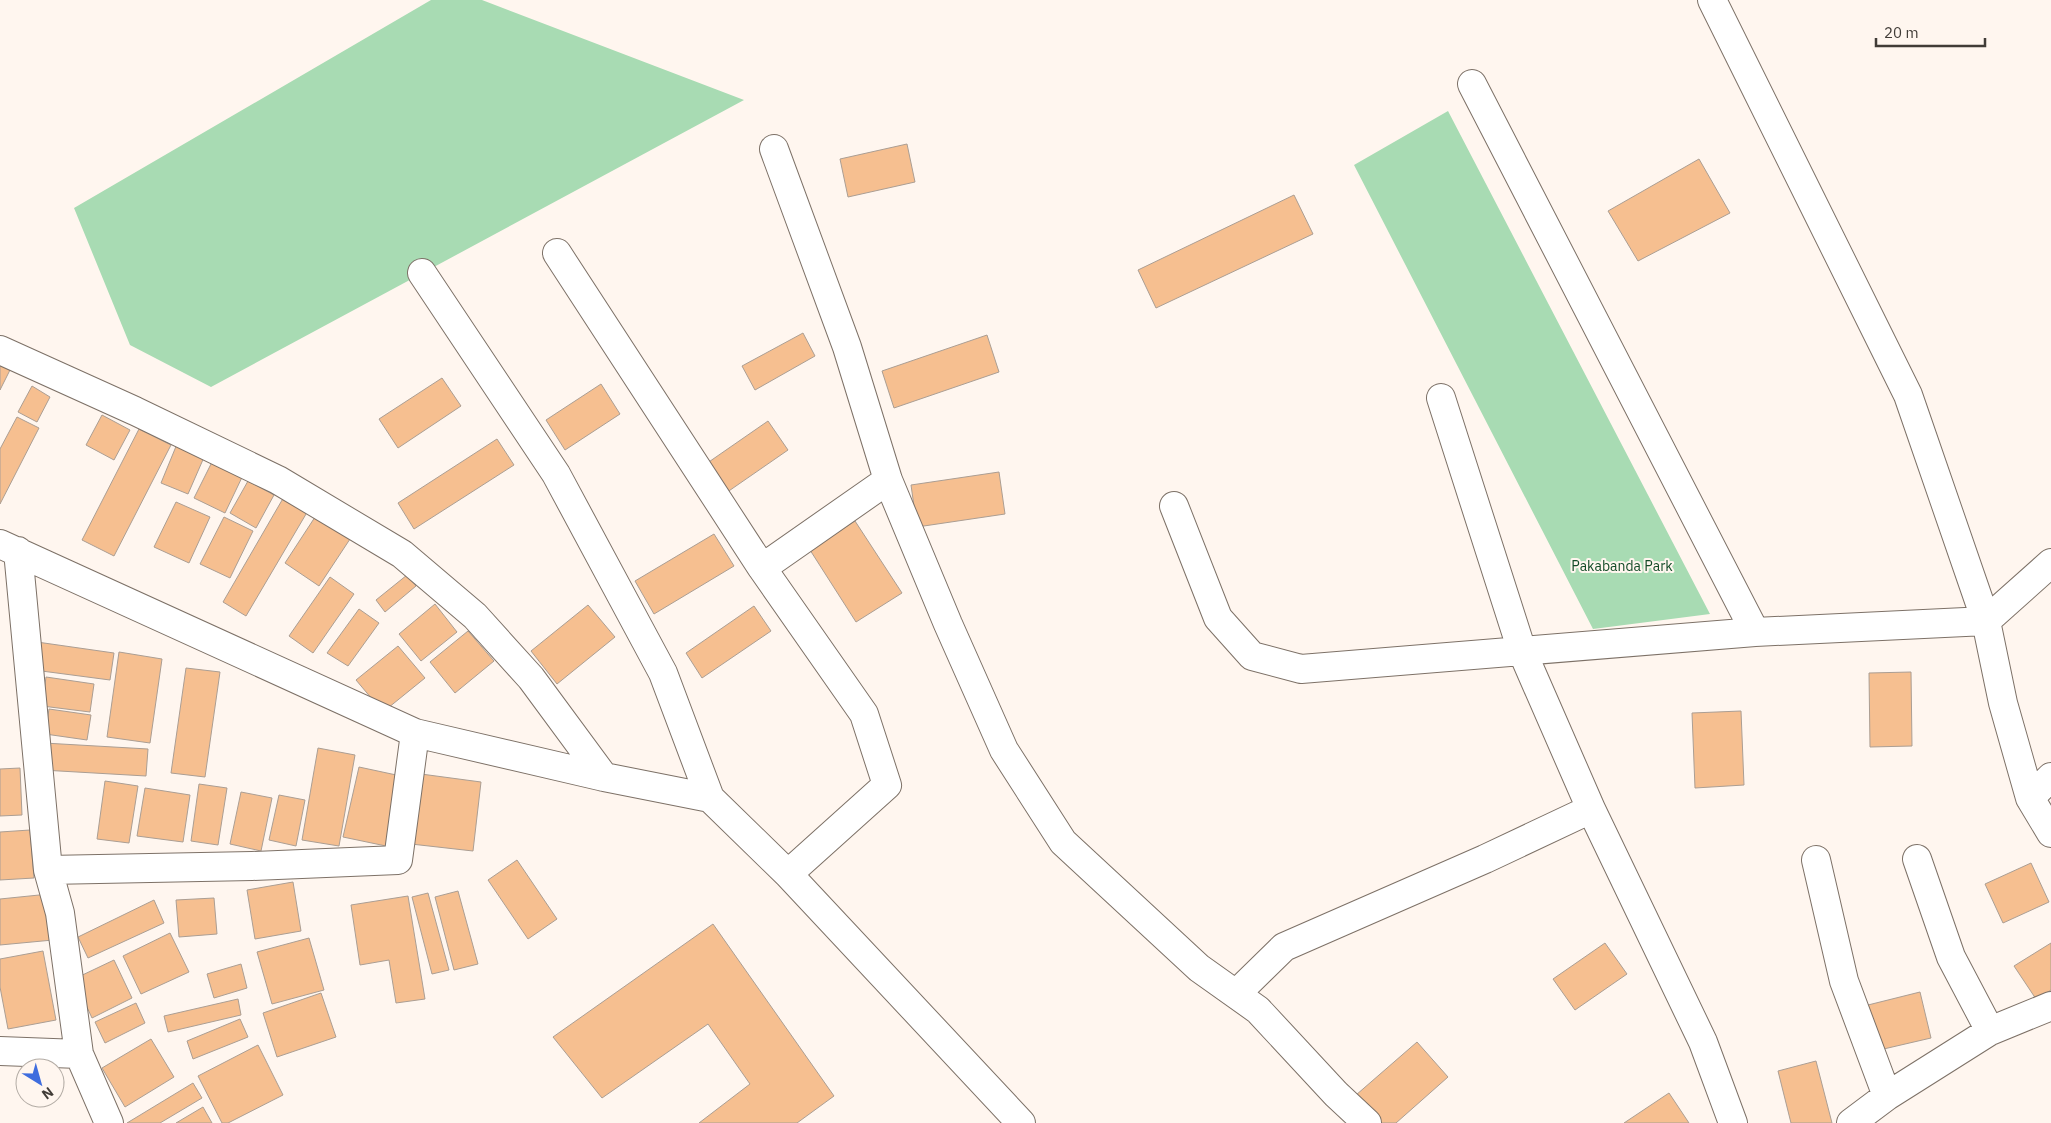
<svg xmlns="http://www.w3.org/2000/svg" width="2051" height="1123" viewBox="0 0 2051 1123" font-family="'IBM Plex Sans',sans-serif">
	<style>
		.green { fill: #a8dbb3 }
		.building { fill: #f6bf90; stroke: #ab9e93 }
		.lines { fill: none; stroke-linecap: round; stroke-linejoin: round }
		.minor-casing { stroke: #7d7167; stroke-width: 30 }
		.minor { stroke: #fff; stroke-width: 28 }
		.labels { text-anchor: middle; stroke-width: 4; stroke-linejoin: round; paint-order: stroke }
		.park-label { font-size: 14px; fill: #134b27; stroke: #fff6ef }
	</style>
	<rect width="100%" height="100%" fill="#fff6ef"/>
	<path class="green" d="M431,0H482L744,100L211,387L130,345L74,208Z
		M1448,111L1710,614L1593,629L1354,165Z"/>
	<path class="building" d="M907,144L915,182L848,197L840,159Z
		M1699,159L1730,213L1638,261L1608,211Z
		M1294,195L1313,234L1156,308L1138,270Z
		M803,333L815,356L755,390L742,366Z
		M987,335L999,372L894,408L882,371Z
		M0,365L10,370L0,390Z
		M442,378L461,406L398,448L379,419Z
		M601,384L620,414L565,450L546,420Z
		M32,386L50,397L37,422L18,412Z
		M102,415L130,430L114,460L86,445Z
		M17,417L39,428L0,504V449Z
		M768,421L788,450L723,495L703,466Z
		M139,429L171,445L114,556L82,540Z
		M497,439L514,465L414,529L398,503Z
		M177,444L205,455L188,494L161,483Z
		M215,456L245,471L225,513L194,498Z
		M999,472L1005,514L917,527L911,485Z
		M248,481L274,495L256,528L230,513Z
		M285,495L309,509L246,616L223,602Z
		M176,502L210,517L189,563L154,547Z
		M317,514L352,536L319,586L285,563Z
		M224,517L253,531L230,578L200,564Z
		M855,521L902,593L856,622L810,550Z
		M714,534L734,566L654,614L635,581Z
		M407,575L416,586L385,612L376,600Z
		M330,577L354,594L313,653L289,636Z
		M435,604L457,632L421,661L399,634Z
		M588,605L615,637L557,684L531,651Z
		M754,606L771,631L702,678L686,653Z
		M359,609L379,623L348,666L327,653Z
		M468,631L494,661L455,693L430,662Z
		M37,642L114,653L110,680L34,670Z
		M398,646L425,678L383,712L356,680Z
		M119,652L162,659L150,743L107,737Z
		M186,668L220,672L205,777L171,773Z
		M1911,672L1912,746L1870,747L1869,673Z
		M46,677L94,684L90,712L42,706Z
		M49,709L91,715L87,740L45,734Z
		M1741,711L1744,785L1695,788L1692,713Z
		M44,743L148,749L146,776L42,770Z
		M318,748L355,755L339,846L302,840Z
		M359,767L401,776L386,846L343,837Z
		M20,768L22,815L0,816V769Z
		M421,774L481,782L473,851L411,844Z
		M105,781L138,786L129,843L97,839Z
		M199,784L227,788L218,845L191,841Z
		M145,788L190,795L183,842L137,836Z
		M241,792L272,798L261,851L230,844Z
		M279,795L305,800L296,846L269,840Z
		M30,830L34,878L0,880V832Z
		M517,860L557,919L528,939L488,880Z
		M2031,863L2049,902L2003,923L1985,884Z
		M293,882L301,931L255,939L247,890Z
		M458,891L478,964L454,970L435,897Z
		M428,893L449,970L432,974L412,897Z
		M49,894L53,940L0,945V899Z
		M408,896L425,999L396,1003L389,960L360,965L351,905Z
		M214,898L217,934L179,937L176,900Z
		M154,900L164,923L88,958L78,937Z
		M713,924L834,1096L797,1123H699L750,1084L708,1024L602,1098L553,1037Z
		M170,933L189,972L141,994L123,956Z
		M309,938L324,990L272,1004L257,952Z
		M1605,943L1627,974L1575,1010L1553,979Z
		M2051,943V990L2036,999L2014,966Z
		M43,951L56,1020L8,1029L0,987V959Z
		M114,960L132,998L92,1018L74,979Z
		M241,964L247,988L214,998L207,974Z
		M1920,992L1931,1038L1875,1051L1864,1006Z
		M321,993L336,1037L277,1057L263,1013Z
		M238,999L241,1015L168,1032L164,1016Z
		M136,1003L145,1023L105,1043L95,1022Z
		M240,1019L248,1037L193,1059L187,1041Z
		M151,1039L174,1077L125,1107L102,1068Z
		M1417,1042L1448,1077L1396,1123H1381L1356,1095Z
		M258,1045L283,1095L228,1123H222L198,1076Z
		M1816,1061L1832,1123H1791L1778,1071Z
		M193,1083L202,1098L160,1123H127Z
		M1669,1093L1689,1123H1624Z
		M203,1107L212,1123H176Z"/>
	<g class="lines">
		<g class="minor-casing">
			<path id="minor" d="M1712,0L1908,395L1986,621L2003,703L2030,798L2051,833
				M1472,84L1755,632
				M774,149L847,347L888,480L948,624L1004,750L1063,842L1199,968L1258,1010L1336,1094L1367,1123
				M557,253L762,568L864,714L887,785L788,874
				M422,273L556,474L663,673L710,798
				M0,350L135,411L278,480L402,554L475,616L531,678L604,777
				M1441,398L1522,651L1591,809L1703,1042L1733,1123
				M1174,506L1218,618L1252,656L1301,669L1755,632L1986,621L2051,563
				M0,544L415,733L604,777L710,798L788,874L1021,1123
				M18,551L48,870L60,913L79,1054L109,1123
				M762,568L888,480
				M2030,798L2051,777
				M1917,859L1951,957L1990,1031
				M1816,860L1844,981L1887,1096
				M48,870L252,866L398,860L415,733
				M1236,994L1284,947L1485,859L1591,809
				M0,1051L79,1054
				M1851,1123L1887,1096L1990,1031L2051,1006"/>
		</g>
		<use href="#minor" class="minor"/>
	</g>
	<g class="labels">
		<g class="park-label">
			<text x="1622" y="571">Pakabanda Park</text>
		</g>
	</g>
	<g transform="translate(40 1083) rotate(143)"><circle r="24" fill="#fff6ef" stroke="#b3aca5"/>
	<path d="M0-4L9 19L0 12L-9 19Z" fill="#3f6dde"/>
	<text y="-8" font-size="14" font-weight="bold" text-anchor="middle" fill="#413c37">N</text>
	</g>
	<path d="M1876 38v8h109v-8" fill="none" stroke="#413c37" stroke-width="2.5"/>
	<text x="1884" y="38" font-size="15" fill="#413c37" stroke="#fff6ef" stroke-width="4" paint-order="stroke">20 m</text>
</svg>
